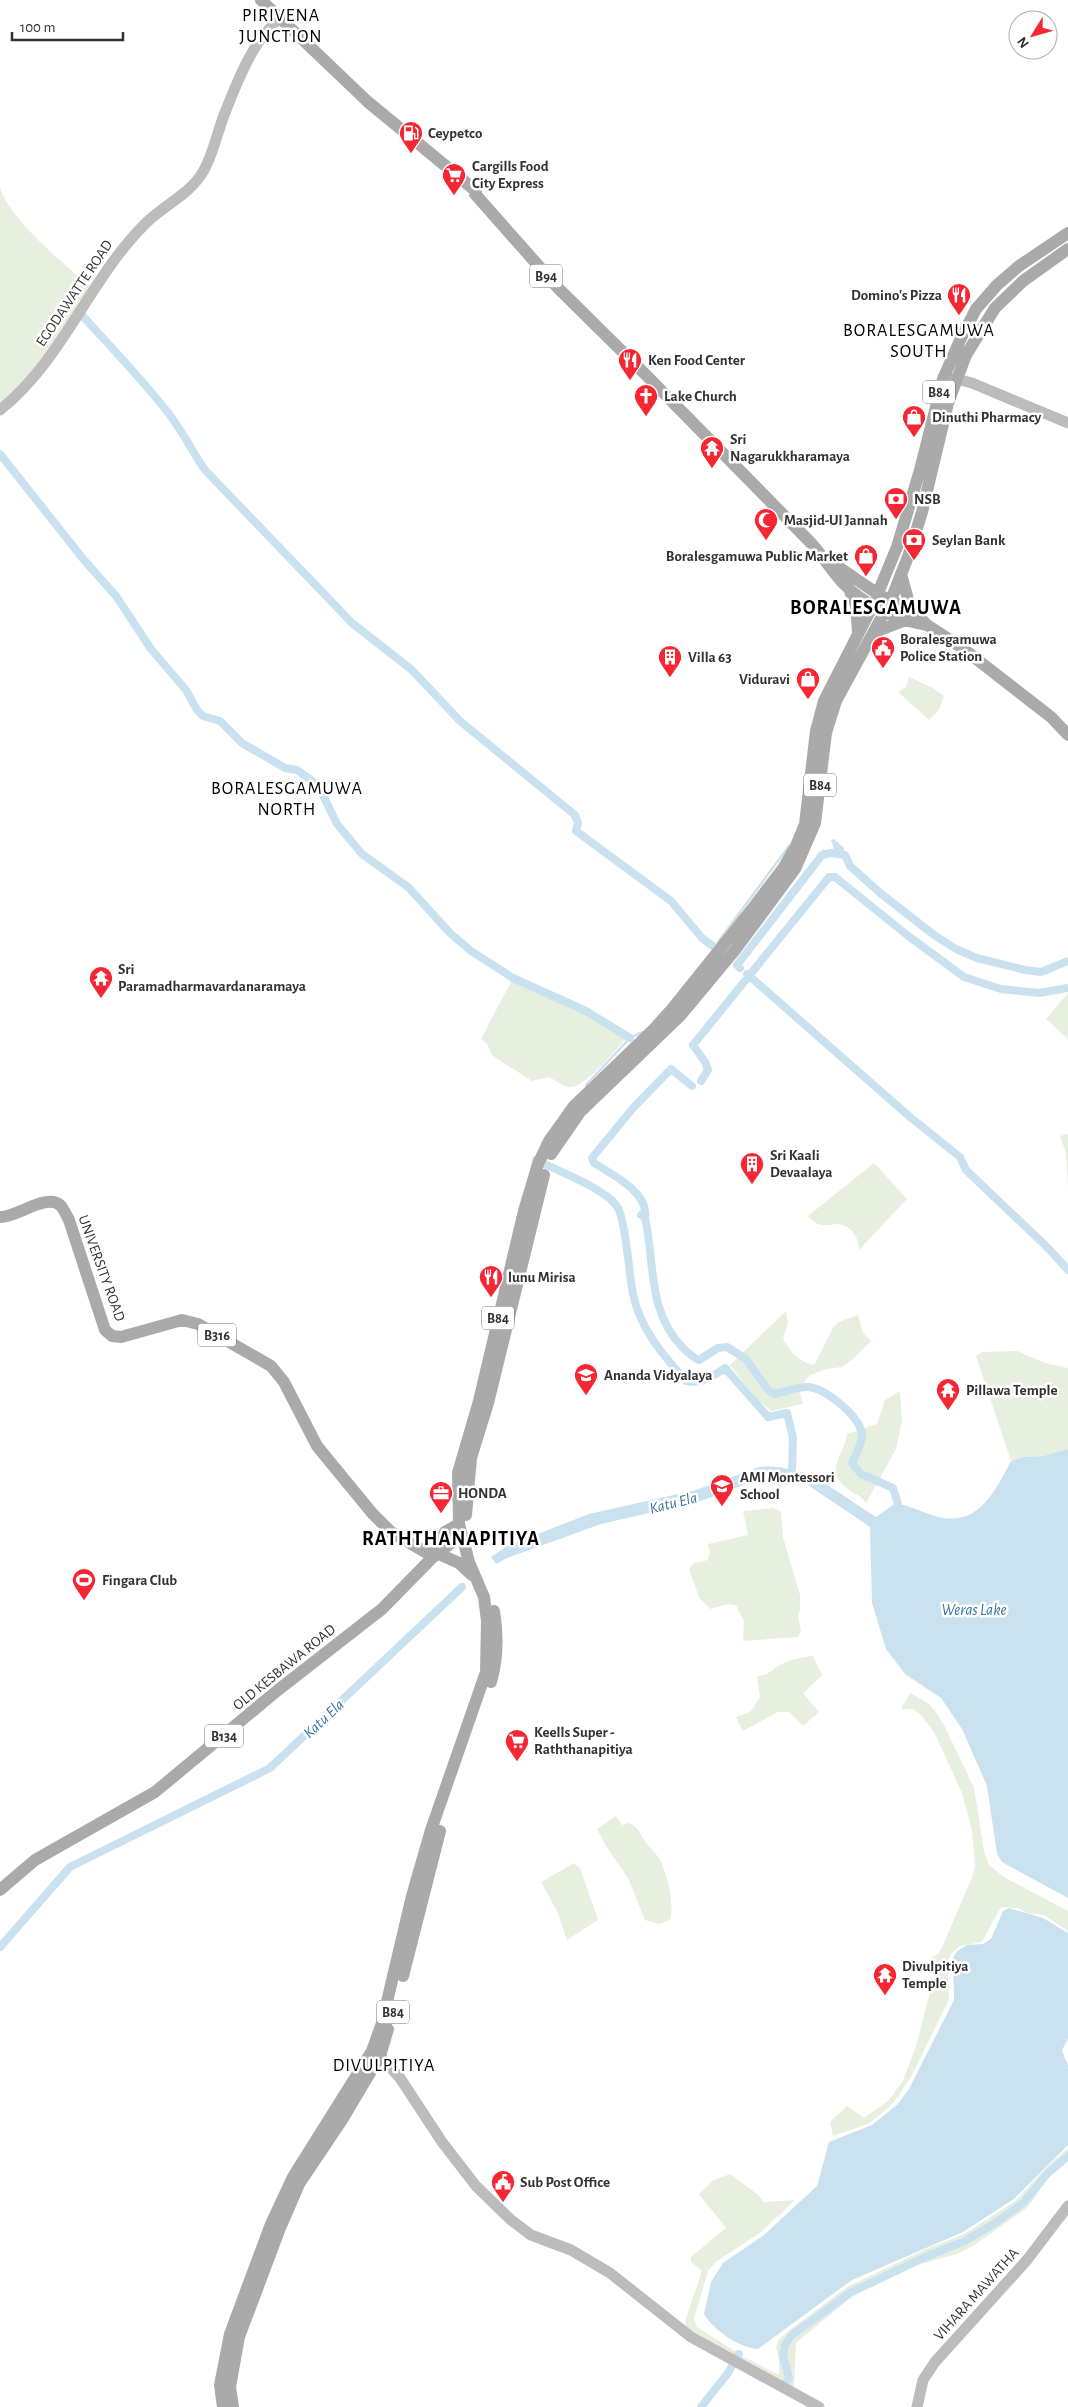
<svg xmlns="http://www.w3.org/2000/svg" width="1068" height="2407" viewBox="0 0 1068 2407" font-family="'Alegreya Sans',sans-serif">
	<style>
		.green { fill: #e7efdf }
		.water { fill: #cae1f0 }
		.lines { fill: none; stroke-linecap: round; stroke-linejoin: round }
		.stream { stroke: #cae1f0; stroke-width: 2.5 }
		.canal { stroke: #cae1f0; stroke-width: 8 }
		.secondary { stroke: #bcbcbc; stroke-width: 11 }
		.primary { stroke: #aaa; stroke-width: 12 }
		.labels { text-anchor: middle; stroke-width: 5; stroke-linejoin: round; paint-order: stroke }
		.shield { fill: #fff; stroke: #707070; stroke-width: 1 }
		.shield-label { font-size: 14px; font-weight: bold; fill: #323232 }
		.poi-label { font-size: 15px; font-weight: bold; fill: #323232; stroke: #fff; text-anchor: start }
		.street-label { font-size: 15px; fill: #323232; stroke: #fff }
		.water-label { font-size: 16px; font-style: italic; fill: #36749d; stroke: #fff }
		.quarter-label { font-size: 18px; letter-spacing: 1px; fill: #000; stroke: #fff }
		.district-label { font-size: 20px; font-weight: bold; letter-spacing: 1px; fill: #000; stroke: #fff }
	</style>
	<rect width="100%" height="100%" fill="#fff"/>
	<path class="green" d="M0,188C12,222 64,264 92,288L57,344L0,409Z
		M909,677L933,688L944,696L939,710L929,720L898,692L906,687Z
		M513,978L586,1011L630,1038L624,1041C613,1052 583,1091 567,1087C561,1085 555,1080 549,1077L532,1081L493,1056L487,1044L481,1039Z
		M1068,993V1039L1046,1019Z
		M1068,1134V1189L1066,1153L1060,1136Z
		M874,1163L907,1199L859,1250C859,1238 851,1225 838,1224C832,1224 827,1226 821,1225C816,1224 812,1220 808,1216Z
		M786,1311L788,1323L783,1339C790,1351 799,1362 813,1365L816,1362L834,1326L841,1321L858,1315L863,1333L871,1341L853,1359L842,1367L826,1369L810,1375L799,1389L803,1404L771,1411L757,1399L730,1365Z
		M1017,1351L1045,1363L1068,1368V1449L1043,1456L1023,1457L1011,1461L976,1356L982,1352Z
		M900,1391L902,1421L896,1449L866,1503C860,1493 848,1492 841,1483C827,1467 846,1450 847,1434L877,1424L885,1400Z
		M773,1508L781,1512L783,1537L800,1595V1610L798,1616L801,1630L798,1637L743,1641L744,1621L736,1605L728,1604L710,1609L699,1597L689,1570L694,1563L708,1560L710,1552L708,1544L748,1535L743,1511Z
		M813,1656L822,1675L803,1693L819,1712L803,1726L789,1712H778L743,1731L736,1717L750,1712L760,1697L757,1676C768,1675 770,1672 778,1666C788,1660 802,1657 813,1656Z
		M910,1693L928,1703L935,1711L944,1725L974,1788L984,1851L989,1865L1004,1877L1068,1911V1931L1044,1915L1028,1913L1017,1908L1001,1907L982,1942L960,1946L951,1954L947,1963L949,2000L913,2073L898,2097L885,2111L868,2124L833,2136L830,2122L847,2106L864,2118L888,2101L903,2081L917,2043L936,1969L929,1959L939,1953L943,1945L973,1875L975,1866L972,1830L962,1793L934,1732L921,1715L913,1709H901Z
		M616,1816L622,1825L629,1823C638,1827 639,1832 644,1840C648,1846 655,1852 659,1858C667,1872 675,1905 670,1920L659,1924L645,1920L628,1878L606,1846L597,1829Z
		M574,1863L580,1868L598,1920L567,1940L557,1911L541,1882Z
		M1068,2148V2160L1051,2174L1028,2207L973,2246L957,2254L920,2264L855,2294L796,2343L794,2385L790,2391L685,2330L686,2318L702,2271L691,2262V2257L726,2228L699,2194L712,2181L730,2174L757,2194L764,2202L795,2200L760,2233L717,2261L708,2271L694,2319L697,2327L744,2357L779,2375V2361L776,2347L779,2339L795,2326L847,2287L926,2249L964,2234L1015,2201L1048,2166Z"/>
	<path class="water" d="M834,839L844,848L845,855H822V849L829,851L834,848L831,840Z
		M1068,1449V1898L1002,1862L997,1854L987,1786L962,1729L941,1698L905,1674L886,1649L872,1603L870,1527L805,1483L790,1478H768L756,1480L701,1501L601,1524L507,1558L496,1564L491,1557L507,1546L589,1514L696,1490L759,1467C804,1462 841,1495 876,1517L894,1504C908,1504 921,1512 935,1516C978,1529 995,1491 1011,1461L1023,1457L1043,1456Z
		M1009,1908L1043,1918L1068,1933V2039L1062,2050L1068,2066V2145L1014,2199L963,2232L852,2280L758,2349C740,2348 713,2330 704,2314L711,2282L723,2263L764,2235L817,2186L829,2142L872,2125L898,2104L909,2089L954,2000L953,1958L957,1951L967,1945L983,1944L991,1939L1003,1911Z"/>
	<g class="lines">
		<path class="stream" d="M718,942L789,846
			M586,1085L630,1038L642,1032"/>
		<path class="canal" d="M80,313C109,345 139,376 165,409C181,428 191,450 205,470L352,623L412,670L460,721L575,815L578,823L576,831L671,901L702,938L714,947
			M0,454L84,560L116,596L151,649L186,690L197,710L203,716L220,721L242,743L285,768L297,770L318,785L337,824L362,854L408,887L450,933L471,951L513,978L586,1011L630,1038
			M740,968L737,965L822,855L831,853L845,855L850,866L879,892L934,935L956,949L977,958L1025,970L1041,972L1068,961
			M747,974L910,1117L960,1157L966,1170L1048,1248L1068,1270
			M701,1081L708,1070L705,1062L693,1045L829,877H835L907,935L964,977L1001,989L1039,993L1068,988
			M536,1160C556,1170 603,1188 616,1205C626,1217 629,1276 633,1294C640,1329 663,1355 686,1381C700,1385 713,1376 725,1368L768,1417L787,1413L793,1438L792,1474
			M641,1215L645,1217C655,1262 647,1312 683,1348C688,1353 692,1357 699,1360L718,1348L727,1347L746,1359L768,1390L775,1394C785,1392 799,1386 809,1387C826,1389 856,1414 861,1430C865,1440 856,1453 852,1463L861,1474L893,1488L898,1504
			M645,1217C649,1192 611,1174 594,1163L592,1158L633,1108L671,1069L692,1086
			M0,1947L70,1867L270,1768L462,1587
			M786,2382L789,2379L783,2355L785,2345L792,2335L850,2293L925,2257L965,2241L995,2223L1023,2203L1047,2174L1068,2156
			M701,2407L728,2373L739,2354"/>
		<path class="secondary" d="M948,379H956L972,383L1068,423
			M0,410C63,360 89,279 146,223C165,204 191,194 204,170C214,152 218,129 226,110C234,90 242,69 253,51C259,39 270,29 278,18
			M374,2052L380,2056L400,2078L442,2142L476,2186L511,2220L531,2235L571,2250L610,2273L691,2337L819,2407
			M917,2407L923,2380L935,2362L1027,2260L1068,2206"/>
		<path class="primary" d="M261,0L368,102L476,191L475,194L559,289L645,374L811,543C822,555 831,570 842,582C863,605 898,620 927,625
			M831,562L878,594L914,612L927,625L961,647L1051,717L1068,735
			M901,574L911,610
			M849,589L856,605L858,632
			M872,636L880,630L906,620
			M551,1154L580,1112L680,1016L735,950L795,869L815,823L826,733L836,701L891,600L909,554L922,512L948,403L966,355L995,308L1023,281L1068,249
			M0,1217C16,1218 47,1192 61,1206C64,1210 67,1216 69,1220L105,1330L112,1336L121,1337L182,1320L198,1324L271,1366L284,1382L317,1446L372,1513L391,1532L427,1553L432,1558
			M466,1515L471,1458L488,1403L544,1175
			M439,1554L459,1563L472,1575
			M433,1556L445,1532L459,1524
			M491,1682C498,1658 498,1635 494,1611
			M0,1890L35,1860L155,1792L278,1690L382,1609L432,1558L461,1535
			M403,1976L440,1831
			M223,2407L220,2385L230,2334L271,2224L293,2177L372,2051L382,2023L412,1896L431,1830L486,1672L487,1621L484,1597L469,1562L459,1524L458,1473L479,1401L524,1211L538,1164L549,1141L574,1106L654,1029L672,1009L753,908L784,867L796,846L805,824L816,731L824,701L873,605L897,547L920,470L943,379L961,338L976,309L997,285L1019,266L1068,233
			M233,2407L230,2387L239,2337L280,2228L299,2184L342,2120L380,2056L388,2029"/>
	</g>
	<defs>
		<g id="fuel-pin" transform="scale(1.25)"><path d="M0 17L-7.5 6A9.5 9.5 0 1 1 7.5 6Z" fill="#f62632" stroke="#fff"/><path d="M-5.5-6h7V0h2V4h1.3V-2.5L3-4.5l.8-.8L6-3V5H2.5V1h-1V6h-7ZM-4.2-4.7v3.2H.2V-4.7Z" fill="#fff"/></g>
		<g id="supermarket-pin" transform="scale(1.25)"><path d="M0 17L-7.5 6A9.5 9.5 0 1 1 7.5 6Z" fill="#f62632" stroke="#fff"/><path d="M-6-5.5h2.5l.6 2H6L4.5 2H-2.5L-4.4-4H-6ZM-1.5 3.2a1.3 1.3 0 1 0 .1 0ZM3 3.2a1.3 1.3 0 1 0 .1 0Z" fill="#fff"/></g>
		<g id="restaurant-pin" transform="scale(1.25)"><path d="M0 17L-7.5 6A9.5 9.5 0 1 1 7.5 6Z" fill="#f62632" stroke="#fff"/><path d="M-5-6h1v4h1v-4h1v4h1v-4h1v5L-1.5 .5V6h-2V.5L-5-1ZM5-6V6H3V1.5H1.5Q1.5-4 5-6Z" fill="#fff"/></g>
		<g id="church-pin" transform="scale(1.25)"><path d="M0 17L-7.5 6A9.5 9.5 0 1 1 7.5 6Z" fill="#f62632" stroke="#fff"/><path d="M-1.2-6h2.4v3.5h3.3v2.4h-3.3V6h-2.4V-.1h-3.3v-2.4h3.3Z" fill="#fff"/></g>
		<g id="shop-pin" transform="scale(1.25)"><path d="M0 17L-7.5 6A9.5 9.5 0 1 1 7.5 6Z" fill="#f62632" stroke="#fff"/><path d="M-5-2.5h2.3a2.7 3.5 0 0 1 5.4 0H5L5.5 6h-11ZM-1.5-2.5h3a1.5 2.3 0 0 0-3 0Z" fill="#fff"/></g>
		<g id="temple-pin" transform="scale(1.25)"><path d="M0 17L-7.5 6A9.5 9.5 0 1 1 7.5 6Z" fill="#f62632" stroke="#fff"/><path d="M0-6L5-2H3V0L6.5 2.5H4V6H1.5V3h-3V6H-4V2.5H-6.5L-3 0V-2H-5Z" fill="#fff"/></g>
		<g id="bank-pin" transform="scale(1.25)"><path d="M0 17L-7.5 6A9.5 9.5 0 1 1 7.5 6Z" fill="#f62632" stroke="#fff"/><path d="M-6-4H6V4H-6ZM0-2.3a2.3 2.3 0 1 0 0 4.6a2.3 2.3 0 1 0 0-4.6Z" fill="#fff"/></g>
		<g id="mosque-pin" transform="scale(1.25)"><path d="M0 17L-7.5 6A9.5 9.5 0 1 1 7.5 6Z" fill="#f62632" stroke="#fff"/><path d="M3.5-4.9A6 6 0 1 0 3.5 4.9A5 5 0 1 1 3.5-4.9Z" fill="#fff"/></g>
		<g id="civic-pin" transform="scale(1.25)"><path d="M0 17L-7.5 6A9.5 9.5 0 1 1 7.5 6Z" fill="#f62632" stroke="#fff"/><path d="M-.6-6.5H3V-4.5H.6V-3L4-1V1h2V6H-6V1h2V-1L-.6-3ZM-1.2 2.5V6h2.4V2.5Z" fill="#fff"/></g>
		<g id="building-pin" transform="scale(1.25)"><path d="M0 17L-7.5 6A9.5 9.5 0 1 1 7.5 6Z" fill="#f62632" stroke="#fff"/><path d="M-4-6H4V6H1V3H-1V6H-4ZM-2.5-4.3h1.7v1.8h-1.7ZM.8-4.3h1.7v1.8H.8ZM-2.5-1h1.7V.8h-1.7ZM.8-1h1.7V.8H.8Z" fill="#fff"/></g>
		<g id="school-pin" transform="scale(1.25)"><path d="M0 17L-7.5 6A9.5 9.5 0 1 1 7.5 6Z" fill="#f62632" stroke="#fff"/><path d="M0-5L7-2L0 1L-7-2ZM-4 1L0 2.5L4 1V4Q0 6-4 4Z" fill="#fff"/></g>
		<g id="office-pin" transform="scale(1.25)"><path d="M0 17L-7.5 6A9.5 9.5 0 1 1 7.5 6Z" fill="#f62632" stroke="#fff"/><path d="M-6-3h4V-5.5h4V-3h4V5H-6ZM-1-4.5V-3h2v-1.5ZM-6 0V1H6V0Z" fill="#fff"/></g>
		<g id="stadium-pin" transform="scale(1.25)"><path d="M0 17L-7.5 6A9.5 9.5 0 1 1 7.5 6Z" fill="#f62632" stroke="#fff"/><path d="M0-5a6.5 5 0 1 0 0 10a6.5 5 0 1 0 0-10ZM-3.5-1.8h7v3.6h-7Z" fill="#fff"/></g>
	</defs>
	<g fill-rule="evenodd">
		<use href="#fuel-pin" x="411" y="133"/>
		<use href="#supermarket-pin" x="454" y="175"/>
		<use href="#restaurant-pin" x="959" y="295"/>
		<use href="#restaurant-pin" x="630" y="360"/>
		<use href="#church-pin" x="646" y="396"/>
		<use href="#shop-pin" x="914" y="417"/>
		<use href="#temple-pin" x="712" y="448"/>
		<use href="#bank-pin" x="896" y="499"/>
		<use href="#mosque-pin" x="766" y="520"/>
		<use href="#bank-pin" x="914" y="540"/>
		<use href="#shop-pin" x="866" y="556"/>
		<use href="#civic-pin" x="883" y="648"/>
		<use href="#building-pin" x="670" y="657"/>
		<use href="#shop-pin" x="808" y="679"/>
		<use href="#temple-pin" x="101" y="978"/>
		<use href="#building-pin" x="752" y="1164"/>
		<use href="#restaurant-pin" x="491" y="1277"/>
		<use href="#school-pin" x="586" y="1375"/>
		<use href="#temple-pin" x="948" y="1390"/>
		<use href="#school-pin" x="722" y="1486"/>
		<use href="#office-pin" x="441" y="1493"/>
		<use href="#stadium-pin" x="84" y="1580"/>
		<use href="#supermarket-pin" x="517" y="1741"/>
		<use href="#temple-pin" x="885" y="1975"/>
		<use href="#civic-pin" x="503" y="2182"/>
	</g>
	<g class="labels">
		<g class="shield">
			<rect x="530" y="264.5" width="32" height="23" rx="4"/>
			<rect x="923" y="380.5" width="32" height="23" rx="4"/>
			<rect x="804" y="773.5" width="32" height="23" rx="4"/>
			<rect x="482" y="1306.5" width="32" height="23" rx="4"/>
			<rect x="198" y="1323.5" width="38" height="23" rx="4"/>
			<rect x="205" y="1724.5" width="38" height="23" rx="4"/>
			<rect x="377" y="2000.5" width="32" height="23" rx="4"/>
		</g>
		<g class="shield-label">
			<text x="546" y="281">B94</text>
			<text x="939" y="397">B84</text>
			<text x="820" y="790">B84</text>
			<text x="498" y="1323">B84</text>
			<text x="217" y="1340">B316</text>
			<text x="224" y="1741">B134</text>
			<text x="393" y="2017">B84</text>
		</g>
		<g class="poi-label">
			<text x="428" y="138">Ceypetco</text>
			<text x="472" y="171">Cargills Food<tspan x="472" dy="17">City Express</tspan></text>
			<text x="942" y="300" text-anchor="end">Domino's Pizza</text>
			<text x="648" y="365">Ken Food Center</text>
			<text x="664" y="401">Lake Church</text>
			<text x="932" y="422">Dinuthi Pharmacy</text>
			<text x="730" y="444">Sri<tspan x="730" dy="17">Nagarukkharamaya</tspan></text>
			<text x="914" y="504">NSB</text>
			<text x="784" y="525">Masjid-Ul Jannah</text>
			<text x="932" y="545">Seylan Bank</text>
			<text x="848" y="561" text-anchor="end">Boralesgamuwa Public Market</text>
			<text x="900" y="644">Boralesgamuwa<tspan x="900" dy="17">Police Station</tspan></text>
			<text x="688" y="662">Villa 63</text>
			<text x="790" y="684" text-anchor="end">Viduravi</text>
			<text x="118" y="974">Sri<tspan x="118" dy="17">Paramadharmavardanaramaya</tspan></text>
			<text x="770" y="1160">Sri Kaali<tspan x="770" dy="17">Devaalaya</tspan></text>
			<text x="508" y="1282">lunu Mirisa</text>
			<text x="604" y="1380">Ananda Vidyalaya</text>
			<text x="966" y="1395">Pillawa Temple</text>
			<text x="740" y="1482">AMI Montessori<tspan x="740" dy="17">School</tspan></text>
			<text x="458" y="1498">HONDA</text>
			<text x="102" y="1585">Fingara Club</text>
			<text x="534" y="1737">Keells Super -<tspan x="534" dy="17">Raththanapitiya</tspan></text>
			<text x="902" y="1971">Divulpitiya<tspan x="902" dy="17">Temple</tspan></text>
			<text x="520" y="2187">Sub Post Office</text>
		</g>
		<g class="street-label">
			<text transform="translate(74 293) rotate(-56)" y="5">EGODAWATTE ROAD</text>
			<text transform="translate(102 1268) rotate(70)" y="5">UNIVERSITY ROAD</text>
			<text transform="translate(284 1667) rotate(-39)" y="5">OLD KESBAWA ROAD</text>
			<text transform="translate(976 2294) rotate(-48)" y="5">VIHARA MAWATHA</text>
		</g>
		<g class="water-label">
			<text transform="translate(673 1502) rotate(-14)" y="6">Katu Ela</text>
			<text x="974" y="1615">Weras Lake</text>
			<text transform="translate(323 1718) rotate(-43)" y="6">Katu Ela</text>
		</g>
		<g class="quarter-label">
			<text x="281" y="21">PIRIVENA<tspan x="281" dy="21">JUNCTION</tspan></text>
			<text x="919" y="336">BORALESGAMUWA<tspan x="919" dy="21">SOUTH</tspan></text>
			<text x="287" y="794">BORALESGAMUWA<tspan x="287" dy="21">NORTH</tspan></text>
			<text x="384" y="2071">DIVULPITIYA</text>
		</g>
		<g class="district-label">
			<text x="876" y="614">BORALESGAMUWA</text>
			<text x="451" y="1545">RATHTHANAPITIYA</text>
		</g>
	</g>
	<g transform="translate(1033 35) rotate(233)"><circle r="24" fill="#ffffff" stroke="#adadad"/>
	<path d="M0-4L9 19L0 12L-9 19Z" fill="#f62632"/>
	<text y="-8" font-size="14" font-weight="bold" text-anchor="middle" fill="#323232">N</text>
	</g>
	<path d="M12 32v8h111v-8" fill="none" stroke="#323232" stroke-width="2.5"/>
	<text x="20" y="32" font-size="15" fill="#323232" stroke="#ffffff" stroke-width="4" paint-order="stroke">100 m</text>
</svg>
